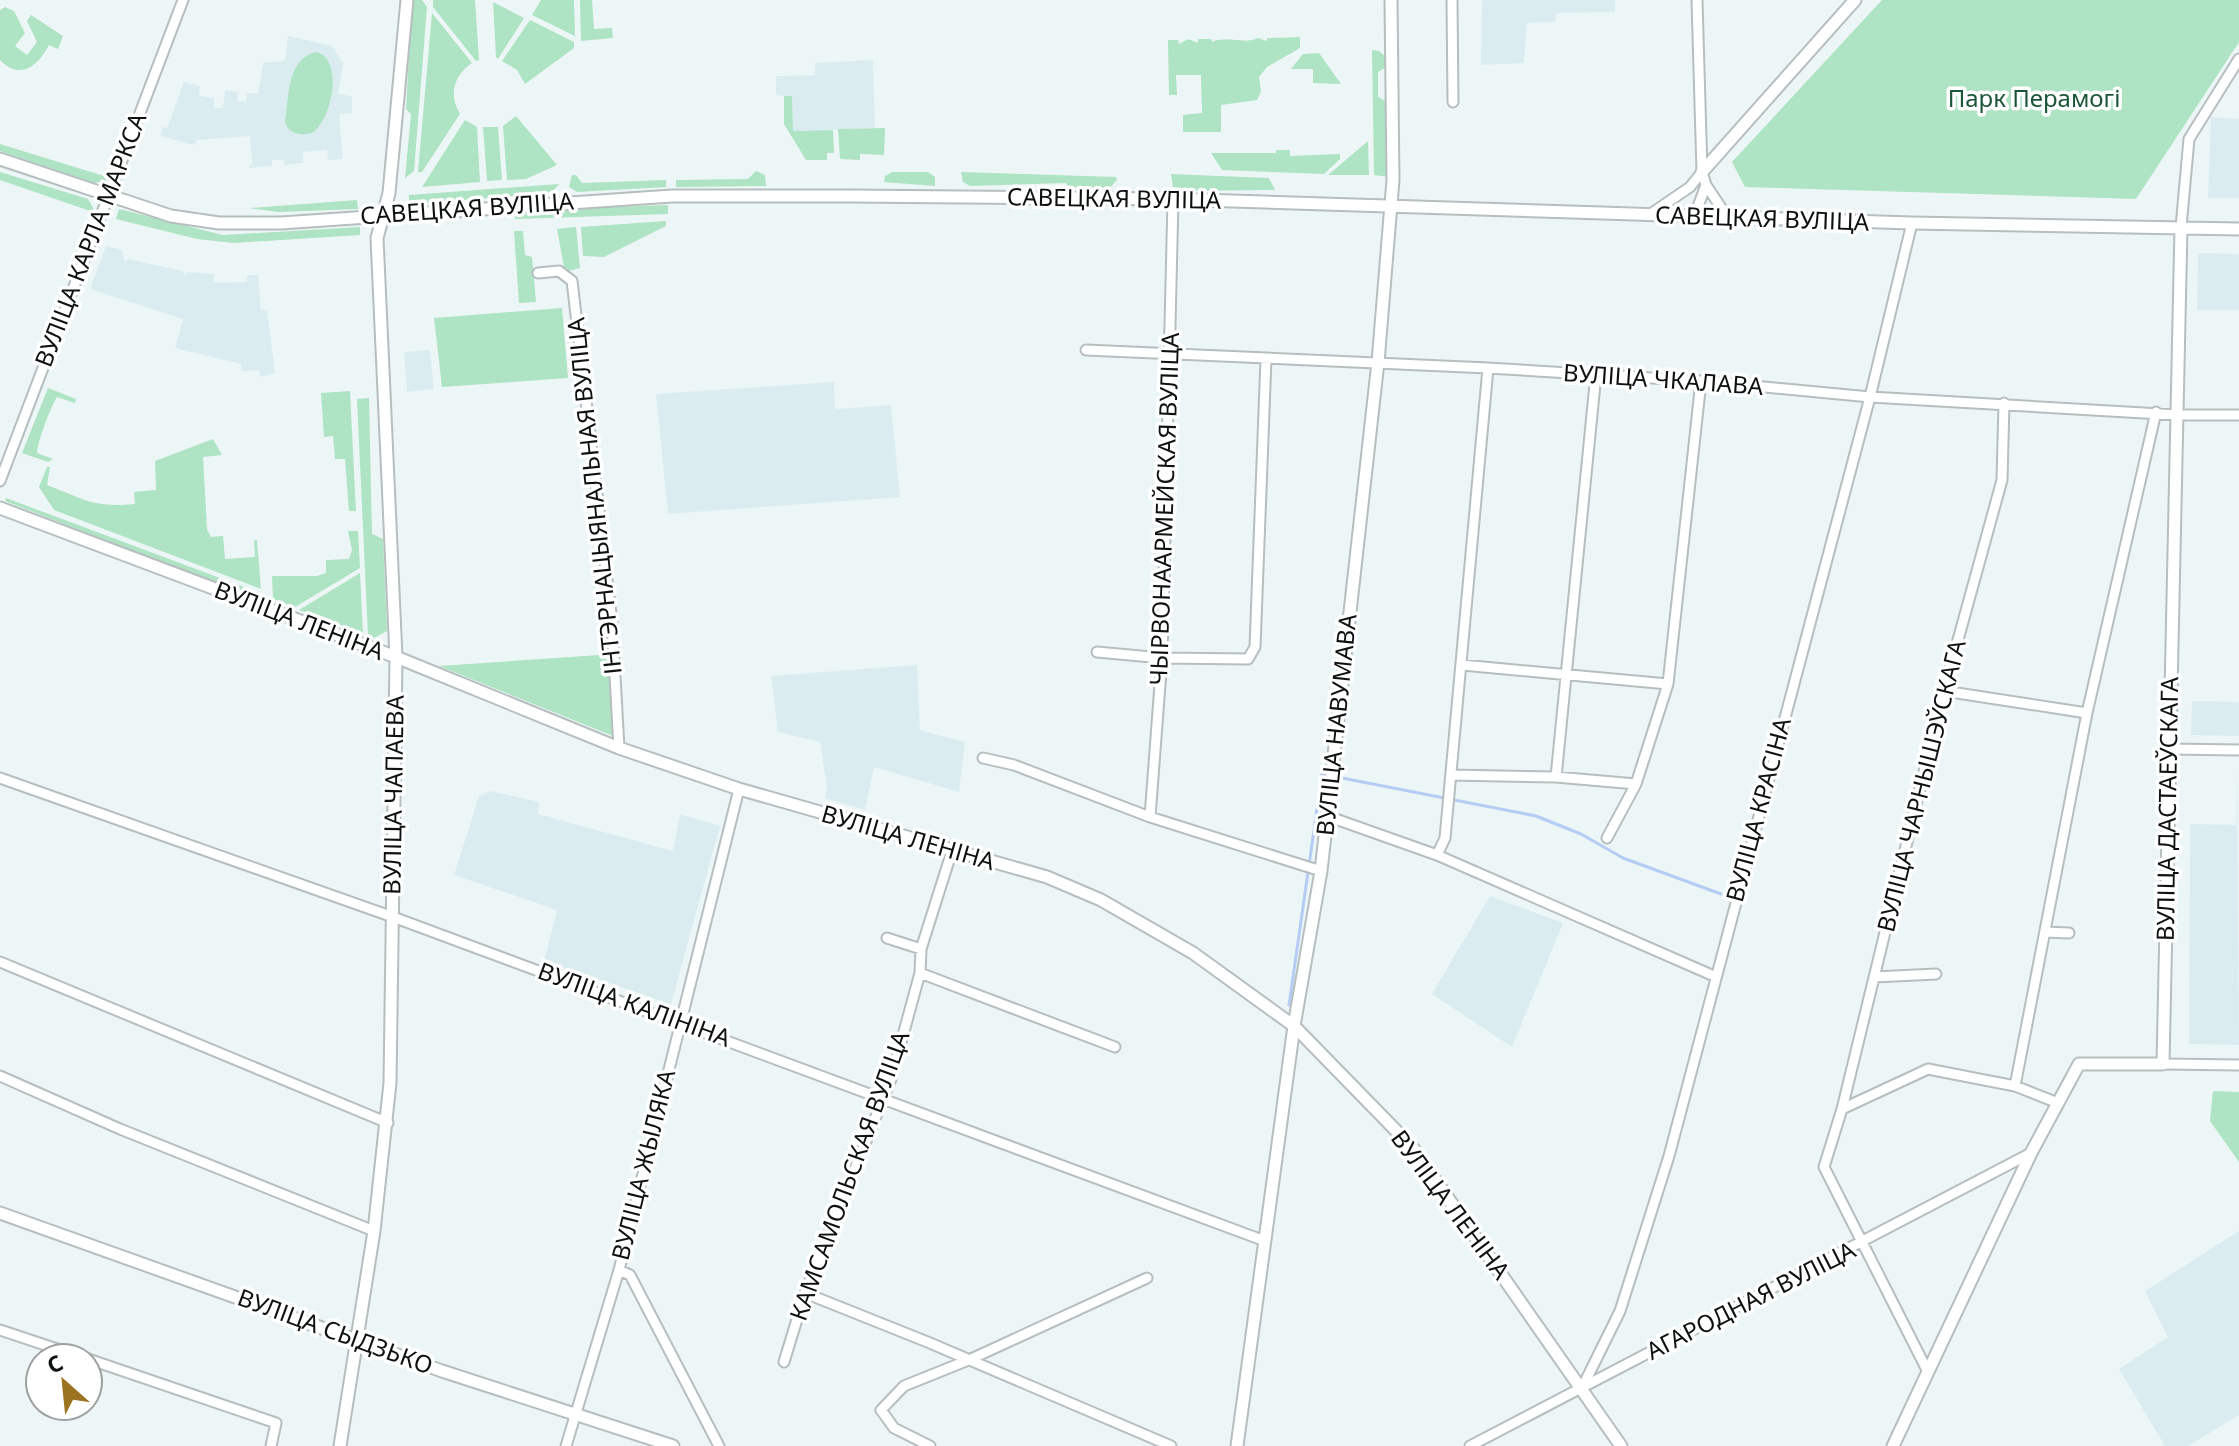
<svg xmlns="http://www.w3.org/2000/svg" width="2239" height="1446" viewBox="0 0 2239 1446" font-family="'Noto Sans',sans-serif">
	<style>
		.built { fill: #daecef }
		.green { fill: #aee3c3 }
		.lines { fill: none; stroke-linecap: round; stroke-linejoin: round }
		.stream { stroke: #b5cdf4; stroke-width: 3 }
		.minor-casing { stroke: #b6bec0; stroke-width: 13 }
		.tertiary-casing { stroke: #b6bec0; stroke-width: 15 }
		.minor { stroke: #fff; stroke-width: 9 }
		.tertiary { stroke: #fff; stroke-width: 11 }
		.labels { text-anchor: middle; stroke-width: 7; stroke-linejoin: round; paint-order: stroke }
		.park-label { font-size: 24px; fill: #1c5639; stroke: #fff }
		.street-label { font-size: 24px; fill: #0e1111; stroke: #fff }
	</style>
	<rect width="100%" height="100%" fill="#edf6f7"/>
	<path class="built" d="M1482,0H1615V12L1556,13L1555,22L1527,23L1524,63L1481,65Z
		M288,36L332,46L343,64L338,94L352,96V113L339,114L343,159L328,160L327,150L303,152V163L284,165V160H272V166L248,168L252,164L250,136L197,140L195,145L160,136L163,127L167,128L184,82L200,86L199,96L214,98V108H223L225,90L238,92L237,101L246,102L247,93L258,94L263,63L285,61Z
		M873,60L875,128L793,131L792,97L776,95V76L815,75V63Z
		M2211,117L2239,119V198H2208Z
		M106,246L122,250L124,261L129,259L182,271L185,276L187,272L214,274V283L247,282V275H258L261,310H267L275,373L260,377L259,370L241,371V364L175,348L183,319L90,289Z
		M2198,253L2239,254V310H2197Z
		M430,350L434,389L407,392L404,352Z
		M834,382L835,409L891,405L900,497L668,514L656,394Z
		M917,665L920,730L965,742L959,792L874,767L865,810L825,798L827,787L820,742L778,732L771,676Z
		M2192,701L2239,702V736L2191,735Z
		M2237,764L2239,1045L2189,1044L2190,824L2236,825Z
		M490,791L539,802L538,814L673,851L680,814L720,826L671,1004L544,961L557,910L454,875L479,796Z
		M1490,896L1563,923L1512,1047L1432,994Z
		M2239,1231V1415L2188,1446H2165L2119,1369L2168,1337L2145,1291Z"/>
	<path class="green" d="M412,0H422L427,7L414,171L405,178L411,114L406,109Z
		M433,0H475L479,60L476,61L433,7Z
		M541,0H574L575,36L532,15Z
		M580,0H592L594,29L612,28L613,38L581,41Z
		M1882,0H2239V42L2136,199L1745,187L1732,162Z
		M493,2L524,18L498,59L496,57Z
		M5,7L14,11L25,33L15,46L27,55L37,42L27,21L31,15L63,36L58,49L49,45C38,66 20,81 0,60V10Z
		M432,13L472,63C454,75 448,95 460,114L422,172H418Z
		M530,20L574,42V48L525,84L517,70L502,61Z
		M1300,37V48L1267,67L1259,77L1261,92L1257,100L1221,105V132H1183V115L1202,113L1201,75H1176L1177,95H1169L1168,40H1178L1179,44L1188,39L1198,43V39H1211L1212,42C1229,35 1243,45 1258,38L1267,41V38Z
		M1372,50L1379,51L1387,58V67L1378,72V97L1389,103L1390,177L1374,175Z
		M317,52C344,60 332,120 312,133C300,136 289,134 285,122C289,97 287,57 317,52Z
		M1319,53L1341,84L1313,83V69H1291L1303,54Z
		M784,96H792L793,131L833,130L834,153H827V160H806L784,124Z
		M516,116L557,165L526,179L507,180L503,126Z
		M465,120L477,127L480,182L422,187Z
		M483,127H498L502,180L487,181Z
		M885,128L884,155L860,154V160L840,159L838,129Z
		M1368,141L1369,175H1328Z
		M0,144L104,176L107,181L94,183L0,151Z
		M1276,150H1290V156L1340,154V159L1324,174L1222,170L1211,153H1276Z
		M756,171L765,175L766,186L676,187V180L748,179Z
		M0,172L88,199L96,213L0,180Z
		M892,172H928L935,177V186L884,182L885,176Z
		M961,172L1116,177L1117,180L1110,188L1069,187L1066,183L970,186L963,182Z
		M1171,174L1269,178L1275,190L1180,191L1173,187Z
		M572,175H576L582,183L666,180V187L577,192L569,187Z
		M559,184L553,191L542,194L409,204V195Z
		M357,200L358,209L278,212L249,208Z
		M668,205V214L515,219V215L527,210Z
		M119,209L223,235L360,227V235L234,243L197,239L116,219Z
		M666,221V226L604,257L583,256L581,227Z
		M576,227L580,268L565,272L557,229Z
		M514,231H523L525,255L532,257L536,302L519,303Z
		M562,308L568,378L442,387L434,318Z
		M48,388L76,399L75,403L57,397C51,406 37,443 37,453L53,459L48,462L22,453Z
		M350,391L356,511H349L345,459H335L333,436L324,437L321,393Z
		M369,398L372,534L383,539L387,631L374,638L368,636L357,399Z
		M213,439L222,455L203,457L207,529L211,537L223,536L225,559L255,557L254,540H257L261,589L54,510L39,487L47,467H50L47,485C84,499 93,508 135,504L134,492L156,490L155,461Z
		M6,498L260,593L244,594L5,501Z
		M348,531H358L360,568L295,607L273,599L272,576H317L326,573V560L349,559L352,550Z
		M360,573L363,633L299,610Z
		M614,654L618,738L439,666Z
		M2213,1091L2239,1092V1162L2210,1121Z"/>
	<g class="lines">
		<path class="stream" d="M1337,777L1536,816L1581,834L1623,858L1721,894
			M1289,1005L1322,774L1329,775"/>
		<g class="minor-casing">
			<path id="minor" d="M1452,0L1453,102
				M1706,185L1728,218
				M1649,215L1690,187L1702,172
				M1694,217L1706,185L1702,172L1697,0
				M2181,227L2189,139L2239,59
				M538,273L559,271L572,281L612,622L619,748
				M1086,350L1488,368L1701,381L1870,397L2178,415H2239
				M0,481L183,0
				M1097,652L1162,658L1248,659L1255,647L1266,359
				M1462,665L1668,684
				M1944,691L2087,713
				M2169,749L2239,750
				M983,758L1014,765L1150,817L1321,871
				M1451,775L1556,777L1636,784
				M1556,777L1596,374
				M0,778L393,917L1265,1241
				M1327,816L1437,855L1714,976
				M1150,817L1162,658L1173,200
				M1607,838L1636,784L1668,684L1701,381
				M1437,855L1445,838L1488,368
				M2045,932L2069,933
				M887,938L921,949
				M0,962L388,1123
				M920,973L1115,1047
				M1874,977L1936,974
				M2163,1064L2239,1065
				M0,1076L120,1129L374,1231
				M2015,1086L2087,713L2156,412
				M1842,1109L1928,1069L2015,1086L2058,1103
				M619,1270L630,1275L719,1446
				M805,1293L930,1343L1171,1446
				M0,1330L84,1358
				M88,1359L276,1423L271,1446
				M784,1362L805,1293L891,1079L920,973L921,949L952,851
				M1928,1372L1824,1167L1842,1109L1942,698L2002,480L2004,403
				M1582,1388L1620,1311L1669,1156L1870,397L1912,223
				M566,1446L619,1270L739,789
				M930,1446L894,1428L881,1410L904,1386L971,1359L1147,1278
				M1470,1446L2031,1153"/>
		</g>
		<g class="tertiary-casing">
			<path id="tertiary" d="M0,159L171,216L219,223H281L672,196H852L1169,199L1912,223L2239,229
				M1702,172L1855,0
				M0,508L396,657L619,748L739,789L1047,877L1101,900L1193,953L1294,1026L1413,1148L1621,1446
				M0,1213L442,1371L673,1446
				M340,1446L374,1231L390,1083L396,657L377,238L389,193L407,0
				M1237,1446L1294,1026L1321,871L1378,362L1393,180L1391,0
				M1893,1446L2031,1153L2079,1064H2163L2181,227"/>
		</g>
		<use href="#minor" class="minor"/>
		<use href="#tertiary" class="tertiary"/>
	</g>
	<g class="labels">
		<g class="park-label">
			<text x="2034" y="107">Парк Перамогі</text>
		</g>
		<g class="street-label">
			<text transform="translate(1114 199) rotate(1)" y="8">САВЕЦКАЯ ВУЛІЦА</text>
			<text transform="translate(467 209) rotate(-4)" y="8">САВЕЦКАЯ ВУЛІЦА</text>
			<text transform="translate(1762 219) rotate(2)" y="8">САВЕЦКАЯ ВУЛІЦА</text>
			<text transform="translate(91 240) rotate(-69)" y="8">ВУЛІЦА КАРЛА МАРКСА</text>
			<text transform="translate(1663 380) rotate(4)" y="8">ВУЛІЦА ЧКАЛАВА</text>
			<text transform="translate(595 496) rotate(-96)" y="8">ІНТЭРНАЦЫЯНАЛЬНАЯ ВУЛІЦА</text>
			<text transform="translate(1165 509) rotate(-88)" y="8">ЧЫРВОНААРМЕЙСКАЯ ВУЛІЦА</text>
			<text transform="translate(299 621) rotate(21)" y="8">ВУЛІЦА ЛЕНІНА</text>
			<text transform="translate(1337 725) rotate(-84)" y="8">ВУЛІЦА НАВУМАВА</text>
			<text transform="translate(1922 786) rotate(-76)" y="8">ВУЛІЦА ЧАРНЫШЭЎСКАГА</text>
			<text transform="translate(394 795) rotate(-89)" y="8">ВУЛІЦА ЧАПАЕВА</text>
			<text transform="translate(2168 809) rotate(-89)" y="8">ВУЛІЦА ДАСТАЕЎСКАГА</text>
			<text transform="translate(1759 810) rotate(-75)" y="8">ВУЛІЦА КРАСІНА</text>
			<text transform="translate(908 838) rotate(16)" y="8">ВУЛІЦА ЛЕНІНА</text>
			<text transform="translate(634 1005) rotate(20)" y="8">ВУЛІЦА КАЛІНІНА</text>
			<text transform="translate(644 1165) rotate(-76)" y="8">ВУЛІЦА ЖЫЛЯКА</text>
			<text transform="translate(850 1176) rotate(-70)" y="8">КАМСАМОЛЬСКАЯ ВУЛІЦА</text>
			<text transform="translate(1450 1205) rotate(53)" y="8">ВУЛІЦА ЛЕНІНА</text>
			<text transform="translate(1751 1301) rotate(-27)" y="8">АГАРОДНАЯ ВУЛІЦА</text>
			<text transform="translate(335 1332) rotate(20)" y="8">ВУЛІЦА СЫДЗЬКО</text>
		</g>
	</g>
	<g transform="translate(64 1382) rotate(333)"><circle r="38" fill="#ffffff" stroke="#9fa0a0" stroke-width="2"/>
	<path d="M0-6L14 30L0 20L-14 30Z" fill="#9c7421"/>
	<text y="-12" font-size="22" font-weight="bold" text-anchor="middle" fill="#0e1111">С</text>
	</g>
</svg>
